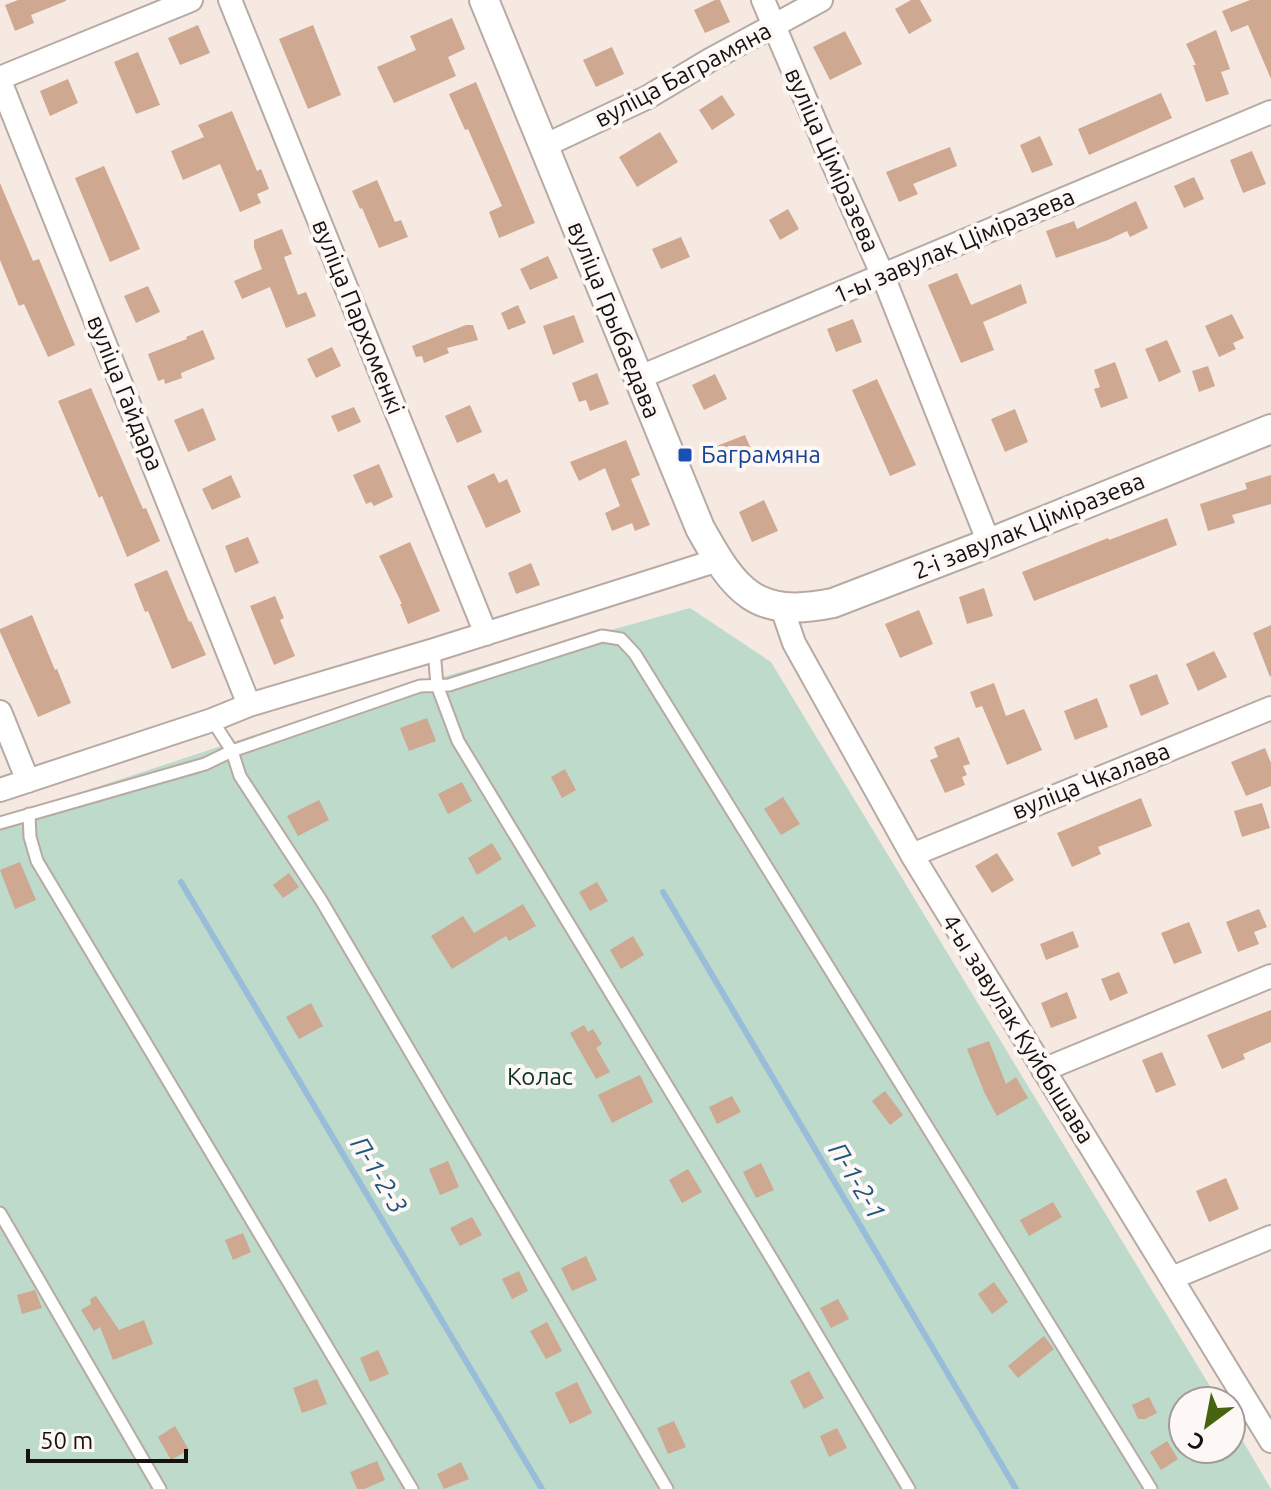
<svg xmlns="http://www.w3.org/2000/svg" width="1271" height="1489" viewBox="0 0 1271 1489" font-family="Ubuntu,sans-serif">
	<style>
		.green { fill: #bddacb }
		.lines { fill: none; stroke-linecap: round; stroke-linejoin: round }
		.stream { stroke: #99bcd9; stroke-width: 6 }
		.building { fill: #cea890 }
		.service-casing { stroke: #b7aaa3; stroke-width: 15 }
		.minor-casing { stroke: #b7aaa3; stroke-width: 26 }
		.tertiary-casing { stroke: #b7aaa3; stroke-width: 32 }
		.service { stroke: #fff; stroke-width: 11 }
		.minor { stroke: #fff; stroke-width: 22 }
		.tertiary { stroke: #fff; stroke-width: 28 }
		.transit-dot { fill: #1a4fb4; stroke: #fdf8f5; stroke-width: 3 }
		.labels { text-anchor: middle; stroke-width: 8; stroke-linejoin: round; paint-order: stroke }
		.street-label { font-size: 24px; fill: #16120f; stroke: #fdf8f5 }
		.transit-label { font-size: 24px; fill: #164399; stroke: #fdf8f5; text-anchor: start }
		.park-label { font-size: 24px; fill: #0d3323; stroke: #fdf8f5 }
		.water-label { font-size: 26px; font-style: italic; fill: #1e567d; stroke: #fdf8f5 }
	</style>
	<rect width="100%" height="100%" fill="#f6e9e2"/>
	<path class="green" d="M690,608L771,662L1219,1401H1183V1449H1231V1421L1271,1489H0V819L364,699Z"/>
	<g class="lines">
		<path class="stream" d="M181,882L542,1489
			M663,892L1016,1489"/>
	</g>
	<path class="building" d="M18,0H66V1L31,15L34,23L15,31L5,5Z
		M715,0H720L730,22L705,33L694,10Z
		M911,0H920L932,21L909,34L895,9Z
		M1250,0H1271V79L1248,25L1231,32L1222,11Z
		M452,18L465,49L448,57L456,76L394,103L377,67L416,50L410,36Z
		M198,25L210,53L180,65L168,38Z
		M313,25L341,95L308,109L279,39Z
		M1216,30L1230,69L1221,72L1229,94L1206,102L1193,65H1196L1186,44Z
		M845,31L862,64L830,80L813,47Z
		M612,47L624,74L596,87L583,60Z
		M138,52L160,105L136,114L114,62Z
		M68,79L78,103L50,116L40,91Z
		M476,82L535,223L499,238L489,212L502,206L468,129L465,130L449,94Z
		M1161,93L1172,118L1089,155L1078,129Z
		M722,95L735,115L712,130L699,110Z
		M232,111L257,171L261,169L269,189L257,194L261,203L240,212L220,164L183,180L171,151L204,137L198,125Z
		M660,132L678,162L637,187L619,157Z
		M1040,136L1053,165L1032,173L1020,145Z
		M950,147L957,166L913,184L918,194L899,202L886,172Z
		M1252,151L1266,184L1243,193L1230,160Z
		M104,166L140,249L110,262L75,178Z
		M1194,177L1204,199L1184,208L1174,186Z
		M377,180L395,222L401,220L408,237L379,248L362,208L360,209L352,191Z
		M0,183L33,261L39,259L75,345L48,357L24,304L19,306L0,260Z
		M1136,201L1148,228L1130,237L1127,231L1108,240L1056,258L1046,231L1074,221L1077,229Z
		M788,209L799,229L780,240L769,220Z
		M282,229L292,254L284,257L298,295L306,292L316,316L286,328L270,287L242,299L234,281L262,269L254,247V240Z
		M681,237L690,257L661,269L652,249Z
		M548,256L558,278L530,290L520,269Z
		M957,273L971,305L1021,284L1027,303L983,322L994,350L961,363L928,285Z
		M148,286L160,312L136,323L124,296Z
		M518,305L526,323L508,330L501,313Z
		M1232,314L1244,338L1233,343L1236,349L1219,357L1205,326Z
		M574,315L584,342L553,355L543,326Z
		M853,319L862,342L836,352L827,329Z
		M466,325H473L478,340L447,348L449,353L424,363L422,356L416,357L412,346Z
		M203,330L215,359L181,373L182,378L165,384L164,379L158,381L148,354L187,339L186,337Z
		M1167,340L1181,372L1159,382L1145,349Z
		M332,347L341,366L316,378L307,359Z
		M1115,362L1128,398L1101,408L1094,389L1100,387L1094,370Z
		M1208,366L1215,386L1199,392L1192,371Z
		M597,373L609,404L590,411L586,400L579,402L572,383Z
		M715,374L727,399L704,410L692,385Z
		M877,379L916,465L890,476L852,390Z
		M91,388L143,509L146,508L160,541L127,557L102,496L99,498L58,401Z
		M470,405L482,432L457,443L445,416Z
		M354,407L361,422L338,432L331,416Z
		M203,408L216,440L188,452L174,420Z
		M1015,409L1028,442L1005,452L991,419Z
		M745,435L756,461L739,467L737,461L722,467L714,447Z
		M626,440L640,475L631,479L650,525L635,531L632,523L612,531L605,513L620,506L605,468L579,481L570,462Z
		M379,464L393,497L374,506L371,502L366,504L353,475Z
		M494,473L499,483L507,479L521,512L486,528L467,486Z
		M231,475L241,497L212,510L202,489Z
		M1271,475V504L1232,515L1235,523L1208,531L1200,504L1247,489L1245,483Z
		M764,500L778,531L752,542L739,512Z
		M1167,518L1177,545L1034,601L1022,572L1108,538L1109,540Z
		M248,537L259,563L235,573L225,546Z
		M410,542L440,611L408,624L400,604H402L379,556Z
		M531,563L540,585L516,594L508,573Z
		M167,570L189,622L191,621L206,655L172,669L148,611L145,612L134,584Z
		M984,588L993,616L967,624L959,597Z
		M275,596L284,618L280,620L295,656L274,665L250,606Z
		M919,610L933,644L900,658L885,624Z
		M32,615L55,670L57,669L71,703L38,717L0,632V629Z
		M1271,625V676L1270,677L1253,633Z
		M1214,651L1227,677L1198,691L1186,664Z
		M1157,674L1169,704L1141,716L1129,685Z
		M994,683L1006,716L1024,709L1042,750L1007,765L982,706L976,708L970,692Z
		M1097,698L1108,727L1075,740L1064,711Z
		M427,718L436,741L409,751L400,728Z
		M959,737L970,764L963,766L967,775L962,777L965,785L945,793L930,760L938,757L934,747Z
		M1265,748L1271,763V786L1246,796L1231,762Z
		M565,769L576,790L562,798L551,777Z
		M462,782L472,801L448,814L438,794Z
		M783,797L800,824L781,835L764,809Z
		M1141,798L1152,826L1098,847L1101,854L1072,867L1057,833Z
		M319,800L329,820L298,836L287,816Z
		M1262,803L1270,828L1242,837L1234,811Z
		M492,843L502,859L477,875L468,858Z
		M997,853L1014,880L992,893L975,866Z
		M20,862L36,900L15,909L0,870Z
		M289,873L299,887L283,898L273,885Z
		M597,882L608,901L590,911L579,892Z
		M523,904L536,926L509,941L506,936L452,969L431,936L463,916L474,933Z
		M1259,909L1267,927L1254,932L1259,944L1238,952L1226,922Z
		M1189,922L1202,953L1174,964L1161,933Z
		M1073,931L1079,947L1046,960L1040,944Z
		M633,936L644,955L621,969L610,950Z
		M1119,972L1128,993L1110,1001L1101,979Z
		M1067,992L1077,1018L1051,1028L1041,1003Z
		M311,1003L323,1026L299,1039L286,1017Z
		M1271,1010V1042L1243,1054L1245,1059L1222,1069L1207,1035Z
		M584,1025L588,1032L593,1029L602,1044L596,1048L610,1072L596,1079L570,1033Z
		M989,1041L1006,1084L1016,1077L1028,1098L997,1116L985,1094L967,1049Z
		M1162,1052L1176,1085L1156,1093L1142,1060Z
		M640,1075L653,1102L612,1123L598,1095Z
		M885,1091L903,1115L890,1125L872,1101Z
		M732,1096L741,1112L717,1124L709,1107Z
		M448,1161L459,1187L440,1195L429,1169Z
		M761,1163L774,1190L756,1198L743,1172Z
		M688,1169L702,1192L682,1203L669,1180Z
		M1226,1178L1239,1209L1209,1222L1196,1191Z
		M1053,1202L1062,1217L1029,1236L1020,1220Z
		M472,1217L482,1235L460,1246L450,1228Z
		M243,1233L251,1252L233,1260L225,1240Z
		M586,1256L597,1280L572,1291L561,1268Z
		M519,1271L528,1291L512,1299L502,1279Z
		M994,1282L1008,1302L992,1314L978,1294Z
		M35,1290L42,1308L22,1314L17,1295Z
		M96,1296L119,1330L144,1320L153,1344L113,1360L100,1327L94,1331L81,1310L91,1304L90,1299Z
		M838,1299L849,1319L831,1328L820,1308Z
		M547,1322L562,1351L546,1359L530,1331Z
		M1044,1336L1054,1349L1018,1378L1008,1366Z
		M378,1350L389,1374L370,1382L360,1358Z
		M809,1371L824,1398L804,1409L790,1381Z
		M317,1379L327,1404L302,1413L293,1388Z
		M577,1382L592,1413L570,1424L555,1393Z
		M1149,1397L1157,1413L1145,1419H1138L1132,1405Z
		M674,1421L686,1447L668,1454L657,1428Z
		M175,1426L189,1450L171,1460L158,1437Z
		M837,1428L847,1448L829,1457L820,1436Z
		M1167,1441L1178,1459L1161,1470L1150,1452Z
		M377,1461L385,1480L364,1489H357L350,1472Z
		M461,1462L469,1479L444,1489L437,1474Z"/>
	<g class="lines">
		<g class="service-casing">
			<path id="service" d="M434,650L437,685L458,741L778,1269L909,1489
				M212,720L232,751L240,776L321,900L667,1489
				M29,814L30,837L37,861L412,1489
				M0,823L205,764L232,751L420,686L449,685L602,636L621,639L635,654L1151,1489
				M0,1213L160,1489"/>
		</g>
		<g class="minor-casing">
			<path id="minor" d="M230,0L486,634
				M763,0L828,152L883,276L989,543
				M0,78L191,0
				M0,81L249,705
				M544,146L648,97L710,60L821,0
				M638,378L1271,112
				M782,608L794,643L912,855L1271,1441
				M0,712L28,781
				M0,790L212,720L249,705L434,650L718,560
				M912,855L1271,708
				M1043,1070L1271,976
				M1172,1278L1271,1237"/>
		</g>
		<g class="tertiary-casing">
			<path id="tertiary" d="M484,0L700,528C735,591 755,619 833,603L989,543L1271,429"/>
		</g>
		<use href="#service" class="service"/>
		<use href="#minor" class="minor"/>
		<use href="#tertiary" class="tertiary"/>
	</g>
	<rect class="transit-dot" x="677" y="447" width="16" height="16" rx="4"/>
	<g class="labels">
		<g class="street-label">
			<text transform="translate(683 75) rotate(-28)" y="8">вуліца Баграмяна</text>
			<text transform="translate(832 160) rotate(66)" y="8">вуліца Ціміразева</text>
			<text transform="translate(954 246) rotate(-23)" y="8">1-ы завулак Ціміразева</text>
			<text transform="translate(358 317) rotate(68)" y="8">вуліца Пархоменкі</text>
			<text transform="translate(614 320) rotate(68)" y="8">вуліца Грыбаедава</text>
			<text transform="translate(125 393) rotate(68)" y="8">вуліца Гайдара</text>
			<text transform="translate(1029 526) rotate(-22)" y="8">2-і завулак Ціміразева</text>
			<text transform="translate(1091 781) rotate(-22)" y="8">вуліца Чкалава</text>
			<text transform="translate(1018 1029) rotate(58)" y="8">4-ы завулак Куйбышава</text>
		</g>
		<g class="transit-label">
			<text x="701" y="463">Баграмяна</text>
		</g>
		<g class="park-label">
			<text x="540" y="1085">Колас</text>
		</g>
		<g class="water-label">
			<text transform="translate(379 1175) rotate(59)" y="9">П-1-2-3</text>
			<text transform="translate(857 1181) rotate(59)" y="9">П-1-2-1</text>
		</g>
	</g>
	<g transform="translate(1207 1425) rotate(212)"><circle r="38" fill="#fdf8f5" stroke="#a19c99" stroke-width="2"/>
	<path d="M0-6L14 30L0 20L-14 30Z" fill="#476211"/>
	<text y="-12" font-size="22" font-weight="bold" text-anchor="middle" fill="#16120f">С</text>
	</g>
	<path d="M28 1449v12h158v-12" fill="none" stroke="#16120f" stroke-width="4"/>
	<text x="40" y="1449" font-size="24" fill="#16120f" stroke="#fdf8f5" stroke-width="6" paint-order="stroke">50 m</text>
</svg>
